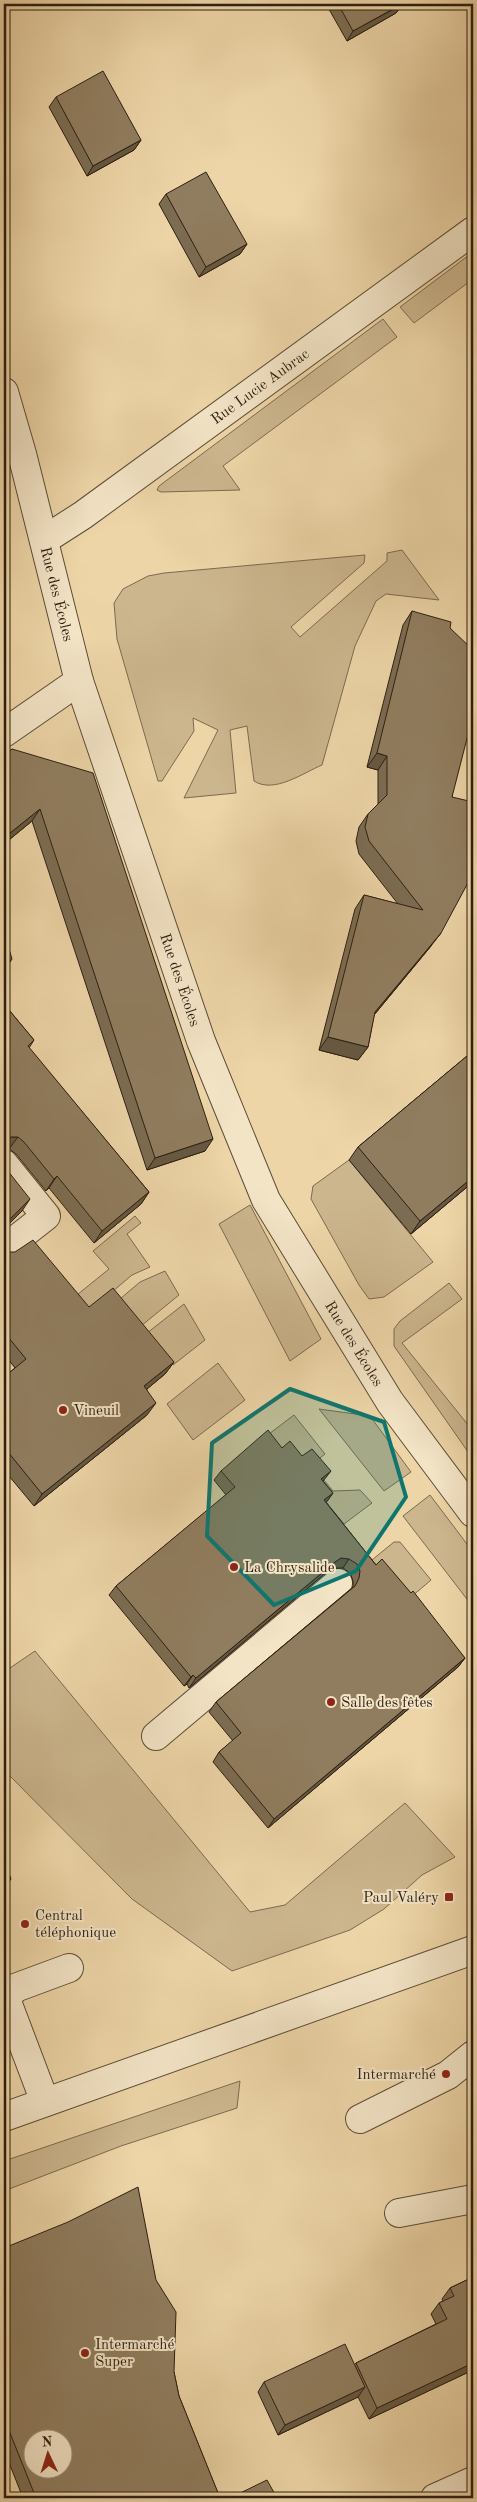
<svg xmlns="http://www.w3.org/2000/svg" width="477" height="2502" viewBox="0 0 477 2502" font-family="'Old Standard TT',serif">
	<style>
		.green { fill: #ccb68e; stroke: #7c6a50 }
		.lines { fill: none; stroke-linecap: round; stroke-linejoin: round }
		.minor-casing { stroke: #5c4c36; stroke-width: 30 }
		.minor { stroke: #f3e4c6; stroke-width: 28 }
		.wall { fill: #7c6c52; stroke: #2c1e11 }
		.shaded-wall { fill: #655842; stroke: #2c1e11 }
		.building { fill: #907d5f; stroke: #2c1e11; fill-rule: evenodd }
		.marked { fill: #0f766e; fill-opacity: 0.2; stroke: #0f766e; stroke-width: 4; stroke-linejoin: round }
		.poi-dot { fill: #8f2418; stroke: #f3e4c6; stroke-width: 2 }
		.labels { text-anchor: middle; stroke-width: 4; stroke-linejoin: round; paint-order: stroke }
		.street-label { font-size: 15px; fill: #2c1e11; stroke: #f3e4c6 }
		.poi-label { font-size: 15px; fill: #2c1e11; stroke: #f3e4c6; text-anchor: start }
	</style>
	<rect width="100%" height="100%" fill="#edd5a7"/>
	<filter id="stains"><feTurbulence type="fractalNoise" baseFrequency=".004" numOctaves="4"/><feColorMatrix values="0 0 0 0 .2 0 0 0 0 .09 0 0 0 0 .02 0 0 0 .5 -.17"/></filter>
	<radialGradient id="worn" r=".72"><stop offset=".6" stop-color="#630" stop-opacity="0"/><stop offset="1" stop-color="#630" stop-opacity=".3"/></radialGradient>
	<path class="green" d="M473,252V279L414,323L400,307Z
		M383,319L397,337L223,466L240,490L161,492L157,490L159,486Z
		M402,550L439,600L386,594L376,601L355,646L322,765C303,773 274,794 254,781L247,726L230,730L236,793L184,798L218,730L193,718L194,731L162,781H158L117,639L114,603L123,589L148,576L164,573L365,555L364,563L291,627L300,637L387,561V553Z
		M349,1160L433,1262L384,1297L369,1299L359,1285L311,1199L313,1186Z
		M250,1205L321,1339L290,1361L219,1224Z
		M135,1216L141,1223L127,1234L150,1267L132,1275L80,1319L67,1303L109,1269L93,1251Z
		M165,1271L179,1295L141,1326L120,1299L140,1282Z
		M449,1283L462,1299L402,1343L473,1431V1459L394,1346V1329L400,1321Z
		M184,1304L205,1340L173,1365L147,1333Z
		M218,1363L245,1400L193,1440L167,1404Z
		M319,1409L370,1416L411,1472L384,1491Z
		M294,1415L325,1454L311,1465L261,1440Z
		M324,1480L333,1491L360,1490L372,1503L344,1524L314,1488Z
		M430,1495L473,1552V1607L403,1516Z
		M394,1542H400L431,1580L404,1603L348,1596L340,1586Z
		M35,1651L250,1912L285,1905L405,1803L455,1857L422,1875L384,1909L350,1930L232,1971L132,1899L4,1770V1672Z
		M240,2081L237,2108L121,2146L4,2191V2161Z"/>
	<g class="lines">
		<g class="minor-casing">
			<g id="minor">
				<path id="s1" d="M4,392L22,454L79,681L201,1041L266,1200L390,1402L473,1513"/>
				<path id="s2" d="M44,540L83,515L473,231"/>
				<path d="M4,733L79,681"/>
				<path d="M4,1164L46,1216L4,1249"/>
				<path d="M156,1736L338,1583"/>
				<path d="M45,2102L6,1999L15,1988L69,1968"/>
				<path d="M4,2117L473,1950"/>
				<path d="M360,2119L448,2075L473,2055"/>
				<path d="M399,2213L473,2199"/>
				<path d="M435,2498L473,2481"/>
			</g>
		</g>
		<use href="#minor" class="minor"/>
	</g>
	<path class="wall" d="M326,4H403L396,13L347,41Z
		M56,97L141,140L134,150L87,176L49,107Z
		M166,194L247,244L240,254L199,277L159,204Z
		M412,611L450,628L452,797L431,946L374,1015L368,1047L358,1060L319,1050L355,909L364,895L398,904L359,854L356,841L359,827L368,814L378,804V770L367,767L403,625Z
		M12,749L205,1151L147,1170L32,821L4,844V756Z
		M4,1004L34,1040L29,1048L149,1192L141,1204L94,1243L49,1188L46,1191L16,1154L9,1149H4Z
		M473,1051V1182L411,1234L349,1160L358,1147Z
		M4,1249L89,1307L174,1362L165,1374L147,1389V1415L34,1506L4,1470V1377L15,1368L4,1354Z
		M282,1448L324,1480L323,1481L333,1493L326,1502L376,1565L465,1658L458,1667L268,1828L213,1762L219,1752L233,1741L209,1712L216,1702L353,1587V1581L350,1573L343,1568H335L328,1571L189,1688L187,1684L184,1686L109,1595L116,1586L226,1495L214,1480L221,1471Z
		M4,2248L174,2372L179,2396L220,2498H23L4,2450Z
		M473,2277V2370L369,2419L358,2397L278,2435L258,2392L264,2382L354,2365L356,2363L436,2324L431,2314L439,2303L443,2301L442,2299L450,2288Z"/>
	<path class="shaded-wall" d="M403,4L396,13L347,41L353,31Z
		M141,140L134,150L87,176L93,166Z
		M247,244L240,254L199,277L206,267Z
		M377,753L387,756L378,770L367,767Z
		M40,809L32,821L4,844V840L5,837Z
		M441,933L431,946L365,1026L375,1012Z
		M12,959L4,971V966Z
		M328,1037L368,1047L358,1060L319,1050Z
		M10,1137H18L9,1149H4V1139Z
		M213,1139L205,1151L147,1170L155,1158Z
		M57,1176L49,1188L46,1191L54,1179Z
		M473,1177V1182L411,1234L420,1221Z
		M149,1192L141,1204L94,1243L102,1231Z
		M30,1199L22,1211L4,1229V1225Z
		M174,1362L165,1374L136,1398L144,1386Z
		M156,1403L147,1415L34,1506L42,1494Z
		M331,1471L324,1480L314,1488L321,1479Z
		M333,1493L326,1503L324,1500Z
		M341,1558L349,1559L343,1568H335L328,1571L189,1688L196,1678L335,1562Z
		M465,1658L458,1667L268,1828L274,1819Z
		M193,1675L187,1684L184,1686L191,1677Z
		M11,1879L4,1889V1882Z
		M473,2363V2370L369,2419L377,2408Z
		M365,2387L358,2397L278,2435L285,2425Z"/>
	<path class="building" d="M338,4H402L353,31Z
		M103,71L141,140L93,166L56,97Z
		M206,172L247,244L206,267L166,194Z
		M412,611L451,622L450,628L473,650V715L452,797L473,802V816L471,824L473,825V871L470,879L441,933L375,1012L368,1047L328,1037L364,895L423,910L369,841L365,827L368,814L387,795V756L377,753Z
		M12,749L93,773L213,1139L155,1158L40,809L5,837L4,836V756Z
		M4,932L12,959L4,966Z
		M4,1004L34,1040L28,1046L149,1192L102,1231L57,1176L54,1179L24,1142L18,1137H10L4,1139Z
		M473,1051V1177L420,1221L358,1147Z
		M4,1166L30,1199L4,1225Z
		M33,1240L89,1307L113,1288L174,1362L144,1386L156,1403L42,1494L4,1447V1377L26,1359L4,1332V1249L7,1252H15Z
		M268,1430L282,1448L290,1441L302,1456L312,1449L331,1471L321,1479L333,1493L324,1500L376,1565L382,1559L411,1593L413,1591L465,1658L274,1819L219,1752L241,1733L216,1702L355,1586L359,1578L360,1571L357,1564L349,1559L341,1558L335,1562L196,1678L193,1675L191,1677L116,1586L235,1487L221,1471Z
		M4,1860L11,1879L4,1882Z
		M138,2187L156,2280L176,2312L174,2372L179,2396L220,2498H36L4,2418V2248L68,2222ZM32,2440H62V2470H32Z
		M473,2277V2363L377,2408L356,2363L447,2319L439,2303L454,2296L450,2288Z
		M345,2344L365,2387L285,2425L264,2382Z
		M267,2480L277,2498H230Z"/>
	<path class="marked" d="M290,1389L384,1422L406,1497L356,1571L274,1605L207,1536L212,1443Z"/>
	<g class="poi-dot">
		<circle cx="63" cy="1410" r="5"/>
		<circle cx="234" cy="1567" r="5"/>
		<circle cx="331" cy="1702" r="5"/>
		<rect x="444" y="1892" width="10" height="10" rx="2.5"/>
		<circle cx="25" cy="1924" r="5"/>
		<circle cx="446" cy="2074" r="5"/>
		<circle cx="85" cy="2353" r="5"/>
	</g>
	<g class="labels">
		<g class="street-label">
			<text dy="5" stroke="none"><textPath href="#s2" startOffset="265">Rue Lucie Aubrac</textPath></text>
			<text dy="5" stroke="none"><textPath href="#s1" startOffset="209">Rue des Écoles</textPath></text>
			<text dy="5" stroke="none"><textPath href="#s1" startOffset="614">Rue des Écoles</textPath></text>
			<text dy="5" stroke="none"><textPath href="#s1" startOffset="1019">Rue des Écoles</textPath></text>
		</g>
		<g class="poi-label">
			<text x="73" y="1415">Vineuil</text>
			<text x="244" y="1572">La Chrysalide</text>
			<text x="341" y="1707">Salle des fêtes</text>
			<text x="439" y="1902" text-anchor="end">Paul Valéry</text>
			<text x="35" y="1920">Central<tspan x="35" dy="17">téléphonique</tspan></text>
			<text x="436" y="2079" text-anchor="end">Intermarché</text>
			<text x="95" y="2349">Intermarché<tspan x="95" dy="17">Super</tspan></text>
		</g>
	</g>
	<rect width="477" height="2502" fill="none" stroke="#edd5a7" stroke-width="20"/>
	<rect x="5" y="5" width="467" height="2492" fill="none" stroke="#2c1e11" stroke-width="2.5"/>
	<rect x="10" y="10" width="457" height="2482" fill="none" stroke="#2c1e11"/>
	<g transform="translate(48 2454) rotate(356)"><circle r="24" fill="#f3e4c6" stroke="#a3957e"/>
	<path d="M0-4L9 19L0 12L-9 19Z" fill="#8f2418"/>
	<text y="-8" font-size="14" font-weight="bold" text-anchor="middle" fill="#2c1e11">N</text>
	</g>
	<rect width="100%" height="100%" filter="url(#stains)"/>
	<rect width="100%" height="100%" fill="url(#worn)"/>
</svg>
